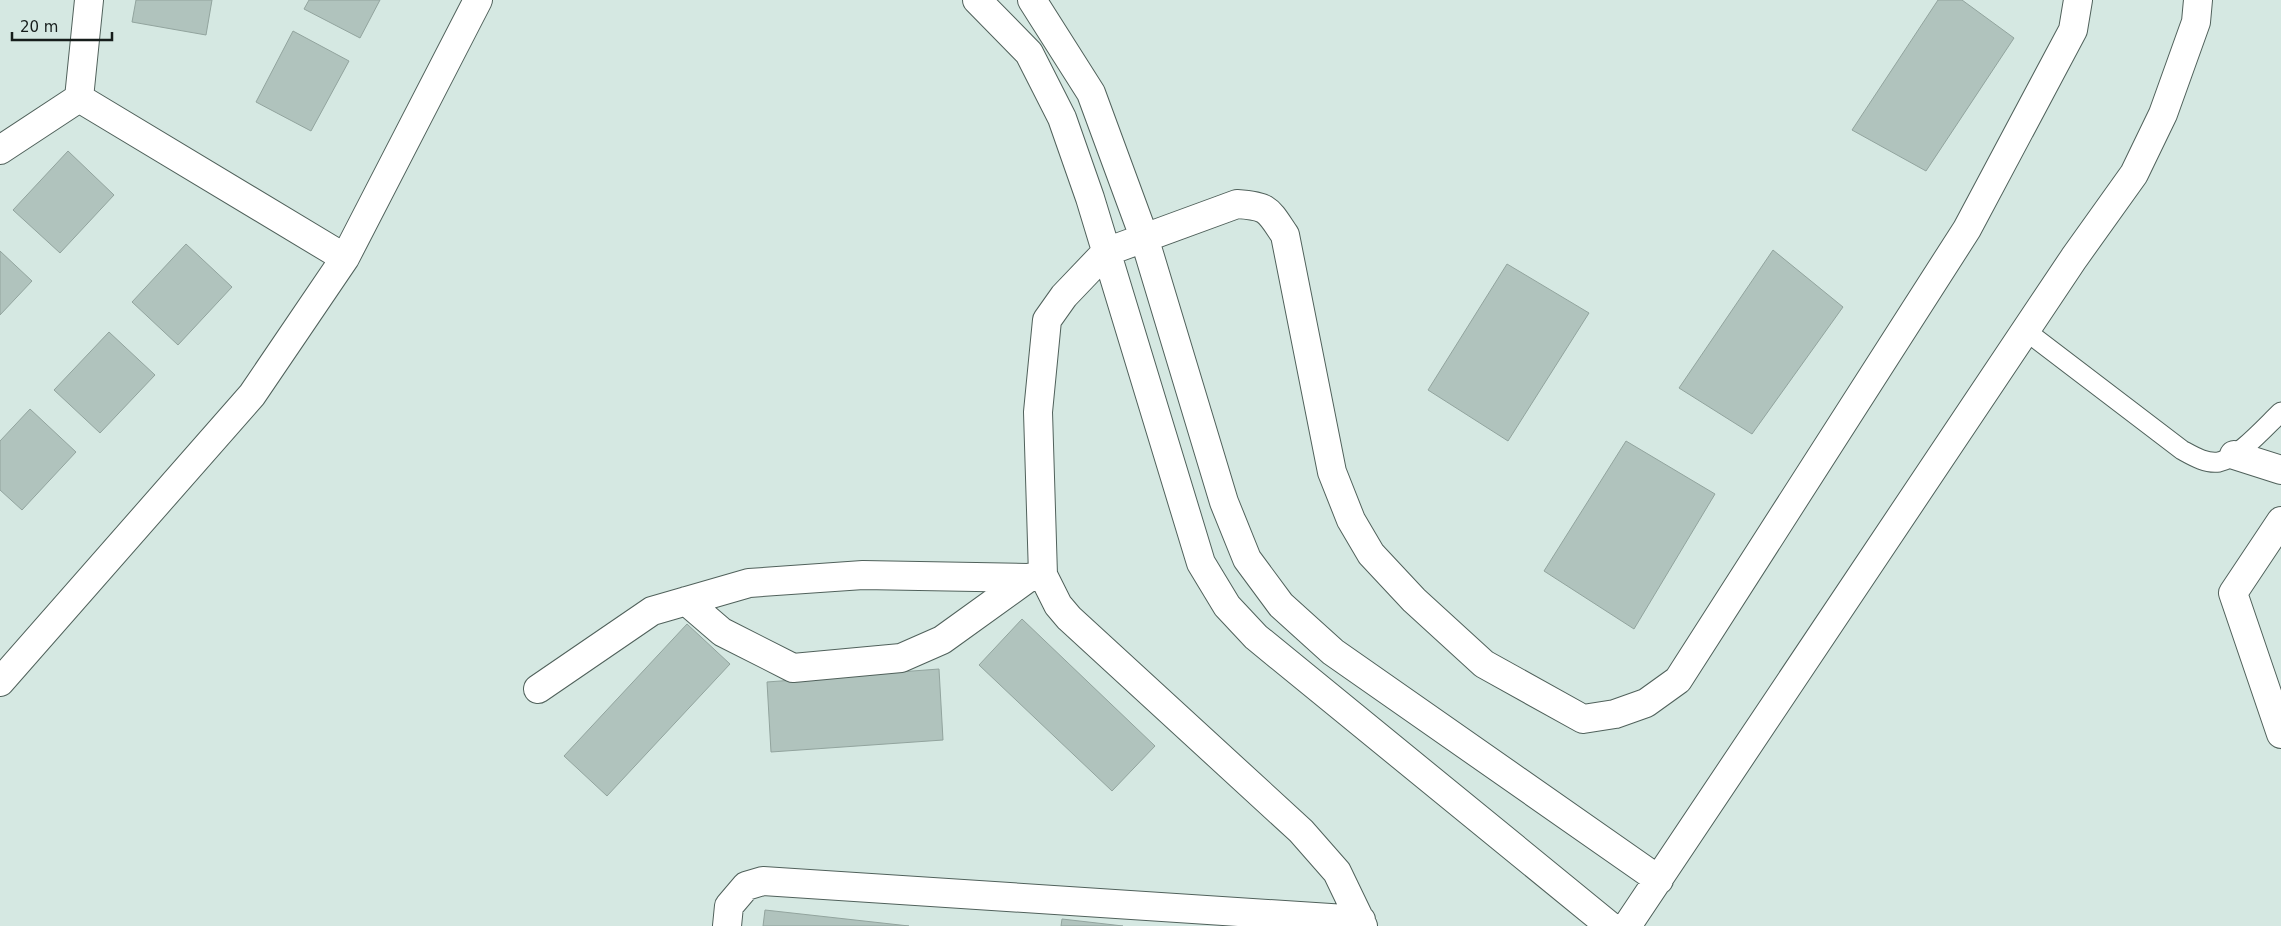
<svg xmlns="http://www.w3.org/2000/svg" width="2281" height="926" viewBox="0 0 2281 926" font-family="'DejaVu Sans',sans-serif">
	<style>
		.building { fill: #b0c3bd; stroke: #92a49e }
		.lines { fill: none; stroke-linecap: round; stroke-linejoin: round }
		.lane-casing { stroke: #50615b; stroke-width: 21 }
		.street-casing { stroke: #50615b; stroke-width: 30 }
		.lane { stroke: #fff; stroke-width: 19 }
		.street { stroke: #fff; stroke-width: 28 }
	</style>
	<rect width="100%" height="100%" fill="#d5e8e2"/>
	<path class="building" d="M136,0H212L206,35L132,22Z
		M309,0H380L360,38L304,9Z
		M1938,0H1962L2014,38L1926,171L1852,130Z
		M293,31L349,61L311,131L256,102Z
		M68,151L114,195L60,253L13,210Z
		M186,244L232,287L178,345L132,302Z
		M1773,250L1843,307L1752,434L1679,388Z
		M0,251L32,281L0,315Z
		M1507,264L1589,313L1508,441L1428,390Z
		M109,332L155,375L100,433L54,390Z
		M30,409L76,452L22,510L0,490V441Z
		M1626,441L1715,494L1634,629L1544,571Z
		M1022,619L1155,746L1112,791L979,665Z
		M687,624L730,664L607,796L564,756Z
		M939,669L943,740L771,752L767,682Z
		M765,910L909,926H763Z
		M1062,919L1123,926H1061Z"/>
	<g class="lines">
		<g class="lane-casing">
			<path id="lane" d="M2026,331L2182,450C2193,456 2206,464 2219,462C2238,458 2266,426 2281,412"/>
		</g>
		<g class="street-casing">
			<path id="street" d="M977,0L1029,53L1062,118L1090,198L1201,563L1227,606L1256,637L1610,926
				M1032,0L1091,93L1144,237L1224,502L1247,559L1281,605L1333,652L1659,880
				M79,98L89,0
				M0,150L79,98L345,258
				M2234,455L2281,470
				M2281,521L2233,593L2281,734
				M686,601L722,632L793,668L901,658L942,640L1028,578
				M0,682L252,395L345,258L478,0
				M538,689L652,611L749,583L863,575L1028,578L1043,575
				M727,926L729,906L746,886L763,881L1361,920
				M1363,926L1337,872L1301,831L1069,618L1058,605L1043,575L1038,412L1047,320L1064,296L1106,252L1237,204C1269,206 1268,210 1285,235L1332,472L1351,520L1371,554L1414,600L1484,664L1583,719L1615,714L1646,703L1678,680L1967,229L2073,30L2078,0
				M1627,926L2074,258L2134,174L2163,114L2196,22L2198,0"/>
		</g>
		<use href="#lane" class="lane"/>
		<use href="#street" class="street"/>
	</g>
	<path d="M12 32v8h100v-8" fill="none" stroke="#161d1b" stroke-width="2.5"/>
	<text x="20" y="32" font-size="15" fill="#161d1b" stroke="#d5e8e2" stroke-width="4" paint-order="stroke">20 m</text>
</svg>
